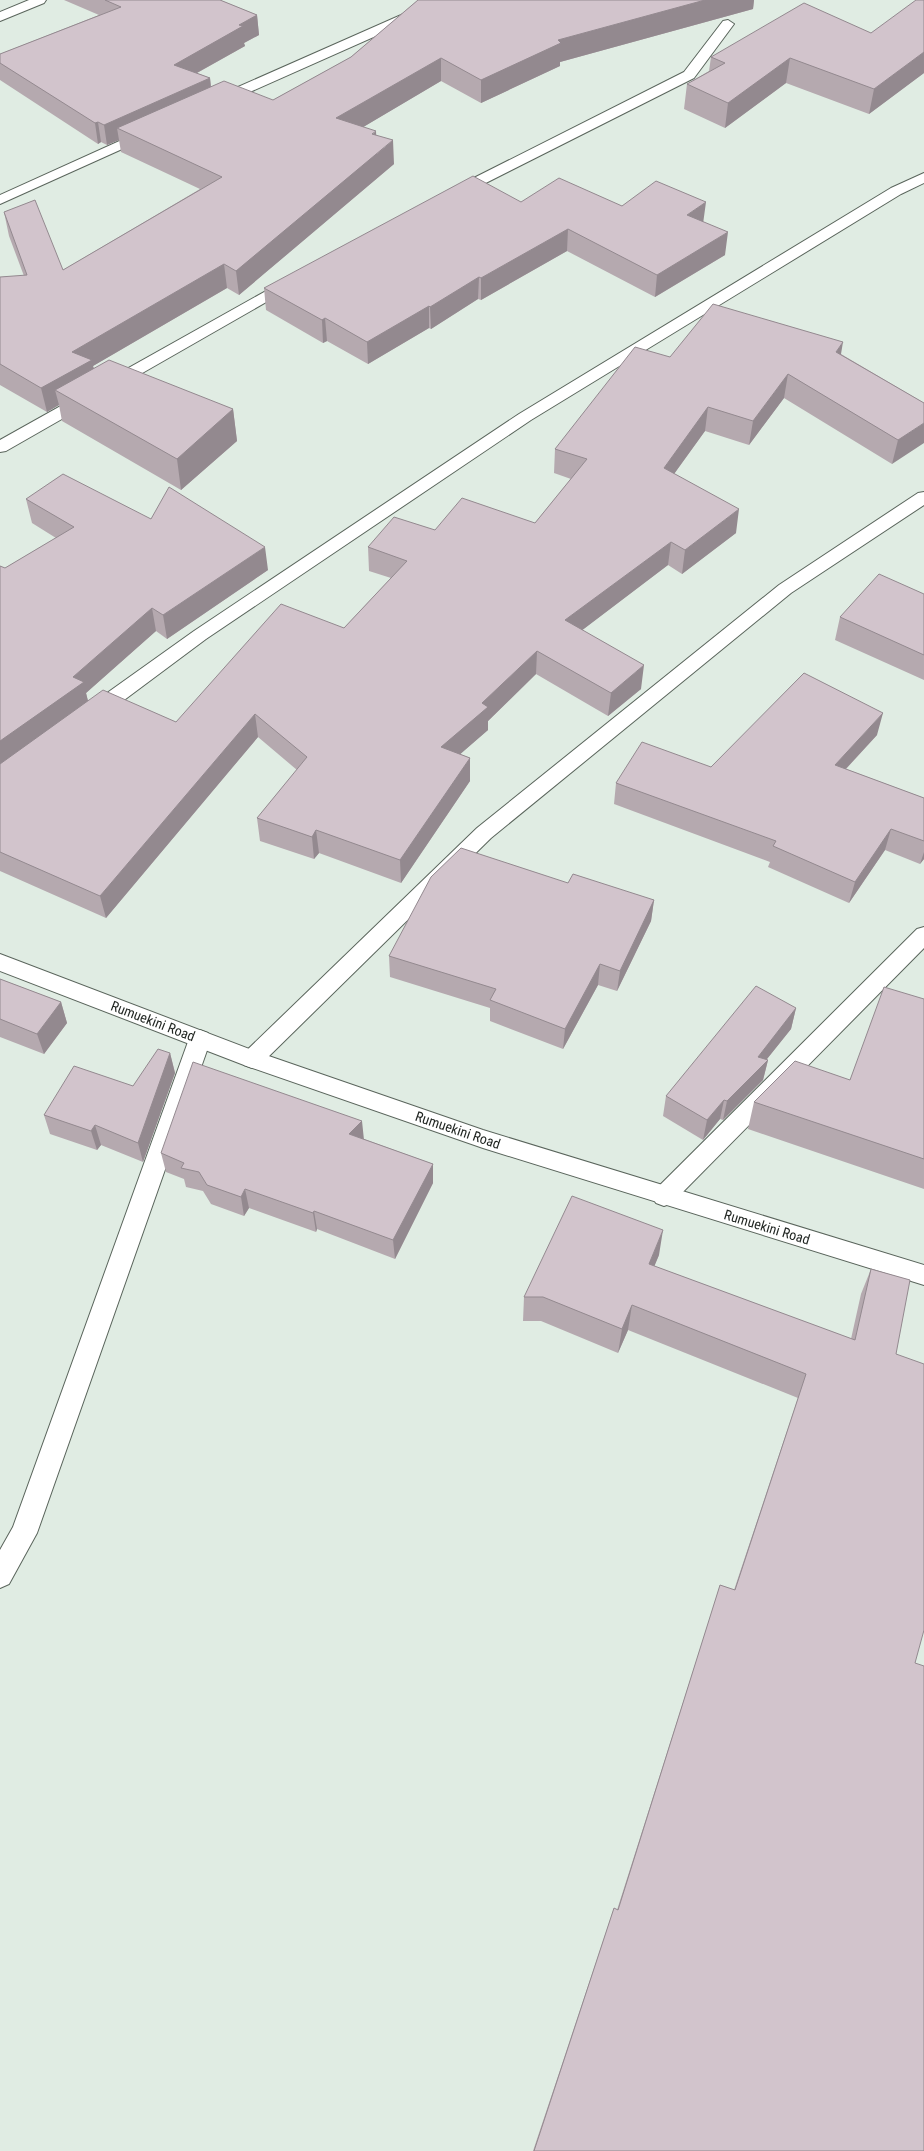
<svg xmlns="http://www.w3.org/2000/svg" width="924" height="2151" viewBox="0 0 924 2151" font-family="'Roboto Condensed',sans-serif">
	<style>
		.lines { fill: none; stroke-linecap: round; stroke-linejoin: round }
		.minor-casing { stroke: #5a655c; stroke-width: 2 }
		.tertiary-casing { stroke: #5a655c; stroke-width: 2 }
		.minor { fill: #fff; fill-rule: evenodd }
		.tertiary { fill: #fff; fill-rule: evenodd }
		.wall { fill: #b5a9af }
		.shaded-wall { fill: #93898f }
		.building { fill: #d2c4cc; stroke: #93898f }
		.labels { text-anchor: middle; stroke-width: 3.5; stroke-linejoin: round; paint-order: stroke }
		.street-label { font-size: 14px; fill: #1f2420; stroke: #fff }
	</style>
	<rect width="100%" height="100%" fill="#e0ece3"/>
	<g class="lines">
		<g class="minor-casing">
			<path id="minor" d="M29,0H46L44,3L0,21V12Z
				M435,0H452L450,3L223,104H213L211,101L213,98Z
				M728,20L734,24L694,78L458,197H448L446,194L448,191L684,72L723,21Z
				M146,129L151,130L153,133L151,136L0,204V195Z
				M924,173V183L901,194L531,420L206,639L100,718L93,720L86,718L84,713L86,708L194,631L519,414L891,188Z
				M291,277L296,279L299,282L296,285L6,451L0,452V440Z
				M924,492V505L791,593L491,838L260,1065L252,1068L244,1065L241,1059L244,1053L477,828L779,585L918,493Z
				M924,927V948L672,1203L664,1206L656,1203L652,1196L656,1189L917,929Z
				M200,1030L208,1033L211,1039L37,1533L9,1584L0,1588V1550L13,1527L189,1039L192,1033Z"/>
		</g>
		<g class="tertiary-casing">
			<path id="tertiary" d="M0,954L260,1053L483,1130L924,1265V1285L483,1148L244,1065L0,971Z"/>
		</g>
		<use href="#minor" class="minor"/>
		<use href="#tertiary" class="tertiary"/>
	</g>
	<path class="wall" d="M64,0H220L257,15L259,35L244,43L245,46L197,73L210,78L211,87L273,100L351,57L418,0H754L753,9L560,62V66L481,103L441,81L363,127L376,135L394,164L239,295L227,288L93,366L94,368L233,409L237,441L181,490L62,421L59,405L47,412L0,385V277L24,276L9,236L4,212L63,270L200,189L121,152L119,140L107,145L101,142L98,144L0,80V54L99,15Z
		M924,0V73L869,114L786,83L725,128L684,109L687,84L709,71L711,57L871,33Z
		M521,202L622,206L703,222L725,255L655,297L567,251L481,300L478,299L431,329L429,328L368,364L327,341L323,343L266,310L264,288Z
		M841,354L924,403L892,464L784,398L749,445L705,431L674,474L736,533L682,574L668,565L582,630L641,689L608,716L536,674L488,721V730L460,754L470,758V781L401,883L319,853L314,859L260,841L257,818L297,770L258,737L106,918L0,871V566L5,568L56,538L32,523L26,499L151,519L268,570L167,639L156,631L86,693L88,701L176,722L344,628L391,578L369,571L368,547L435,530L535,523L571,479L554,473L555,449L670,357Z
		M924,594V680L835,640L840,617Z
		M877,735L846,769L924,798V859L920,864L885,850L849,903L768,867L770,862L614,804L616,783L711,767Z
		M568,883L654,900L651,921L617,991L598,985L563,1049L490,1021V1008L390,977L389,956Z
		M0,979L61,1002L67,1023L44,1054L0,1037Z
		M924,999V1189L748,1129L754,1102L850,1080Z
		M796,1008L791,1029L766,1060H768L763,1080L723,1120L720,1119L703,1140L663,1116L666,1096Z
		M170,1053L175,1073L143,1162L101,1145L97,1150L50,1134L44,1115L133,1086Z
		M364,1139L433,1164V1183L395,1259L317,1229L316,1232L249,1208L244,1216L211,1204L203,1191L186,1187L184,1179L166,1172L161,1153Z
		M659,1255L654,1266L851,1339L861,1294L871,1269L896,1354L915,1663L924,2151H533L614,1908L617,1910L714,1605L720,1585L734,1590L798,1398L628,1330L618,1353L541,1321H523L524,1297Z"/>
	<path class="shaded-wall" d="M705,0H754L753,9L560,62V66L481,103V80L558,40Z
		M257,15L259,35L244,43L245,46L177,84L174,65L239,25Z
		M924,52V73L869,114L874,89Z
		M441,58V81L338,142L336,118Z
		M790,58L786,83L725,128L728,103Z
		M210,78L212,98L117,128L119,140L107,145L104,125Z
		M98,122L101,142L98,144L95,123Z
		M376,131L377,154L393,140L394,164L239,295L236,271Z
		M706,202L703,224L687,215Z
		M568,229L567,251L481,300V278Z
		M728,232L725,255L655,297L657,275Z
		M224,264L227,288L93,366L97,384L55,390L59,405L47,412L41,388L72,352Z
		M479,277L478,299L431,329L430,307Z
		M429,306V328L368,364L367,342Z
		M325,318L327,341L323,343L322,320Z
		M843,342L839,366L836,352Z
		M788,374L784,398L749,445L753,421Z
		M708,407L705,431L661,492L664,468Z
		M233,409L237,441L181,490L177,459Z
		M924,423V443L892,464L898,440Z
		M739,509L736,533L682,574L685,550Z
		M671,542L668,565L564,644L565,620Z
		M265,547L268,570L167,639L163,615Z
		M152,608L156,631L86,693L89,705L0,769V741Z
		M537,651L536,674L488,721V730L442,770L441,747L482,703Z
		M644,665L641,689L608,716L611,693Z
		M883,713L877,735L829,787L835,765Z
		M255,714L258,737L106,918L100,896Z
		M470,758V781L401,883L400,860Z
		M891,829L885,850L849,903L855,882Z
		M316,830L319,853L314,859L312,837Z
		M924,852V859L920,864Z
		M654,900L651,921L617,991L620,971Z
		M600,964L598,985L563,1049L565,1029Z
		M61,1002L67,1023L44,1054L37,1034Z
		M796,1008L791,1029L759,1069L768,1060L763,1080L723,1120L727,1101L758,1057Z
		M170,1053L175,1073L143,1162L138,1143Z
		M724,1100L720,1119L703,1140L707,1120Z
		M362,1121L364,1140L349,1134Z
		M95,1125L101,1145L97,1150L91,1131Z
		M433,1164V1183L395,1259L393,1240Z
		M245,1189L249,1208L244,1216L241,1197Z
		M314,1211L317,1229L316,1232L313,1213Z
		M663,1230L659,1255L645,1289L649,1264Z
		M632,1305L628,1330L618,1353L622,1329Z"/>
	<path class="building" d="M105,0H220L257,15L239,25L243,26L174,65L210,78L104,125L98,122L95,123L0,63V54L121,7Z
		M418,0H705L558,40L561,43L481,80L441,58L336,118L376,131L372,134L393,140L236,271L224,264L72,352L92,360L41,388L0,364V277L27,275L4,212L35,200L63,270L222,177L117,128L224,81L273,100L351,57Z
		M916,0H924V52L874,89L790,58L728,103L687,84L725,63L711,57L804,3L871,33Z
		M473,176L521,202L559,178L622,206L656,181L706,202L687,215L728,232L657,275L568,229L481,278L479,277L430,307L429,306L367,342L325,318L322,320L264,288Z
		M713,304L843,342L836,352L924,403V423L898,440L788,374L753,421L708,407L664,468L739,509L685,550L671,542L565,620L644,665L611,693L537,651L482,703L488,707L441,747L470,758L400,860L316,830L312,837L257,818L307,757L255,714L100,896L0,852V764L103,690L176,722L281,604L344,628L407,561L368,547L394,517L435,530L462,498L535,523L587,459L555,449L635,347L670,357Z
		M109,360L233,409L177,459L55,390Z
		M63,474L151,519L169,487L265,547L163,615L152,608L73,677L84,682L0,741V566L5,568L74,527L26,499Z
		M879,574L924,594V655L840,617Z
		M804,673L883,713L835,765L924,798V841L891,829L855,882L773,846L776,841L616,783L642,742L711,767Z
		M461,848L568,883L573,874L654,900L620,971L600,964L565,1029L490,1000L496,989L389,956L431,877Z
		M0,979L61,1002L37,1034L0,1019Z
		M756,986L796,1008L758,1057L768,1060L727,1101L724,1100L707,1120L666,1096Z
		M884,987L924,999V1159L754,1102L795,1061L850,1080Z
		M158,1049L170,1053L138,1143L95,1125L91,1131L44,1115L74,1066L133,1086Z
		M193,1062L362,1121L349,1134L433,1164L393,1240L314,1211L313,1213L245,1189L241,1197L207,1185L199,1172L181,1168L184,1163L161,1153Z
		M572,1196L663,1230L649,1264L855,1340L871,1269L910,1280L896,1354L924,1364V1630L915,1663L924,1666V2151H534L614,1908L618,1910L720,1585L735,1590L806,1374L632,1305L622,1329L543,1297H524Z"/>
	<g class="labels">
		<g class="street-label">
			<text transform="translate(153 1021) rotate(21)" y="5">Rumuekini Road</text>
			<text transform="translate(458 1130) rotate(19)" y="5">Rumuekini Road</text>
			<text transform="translate(767 1227) rotate(17)" y="5">Rumuekini Road</text>
		</g>
	</g>
</svg>
